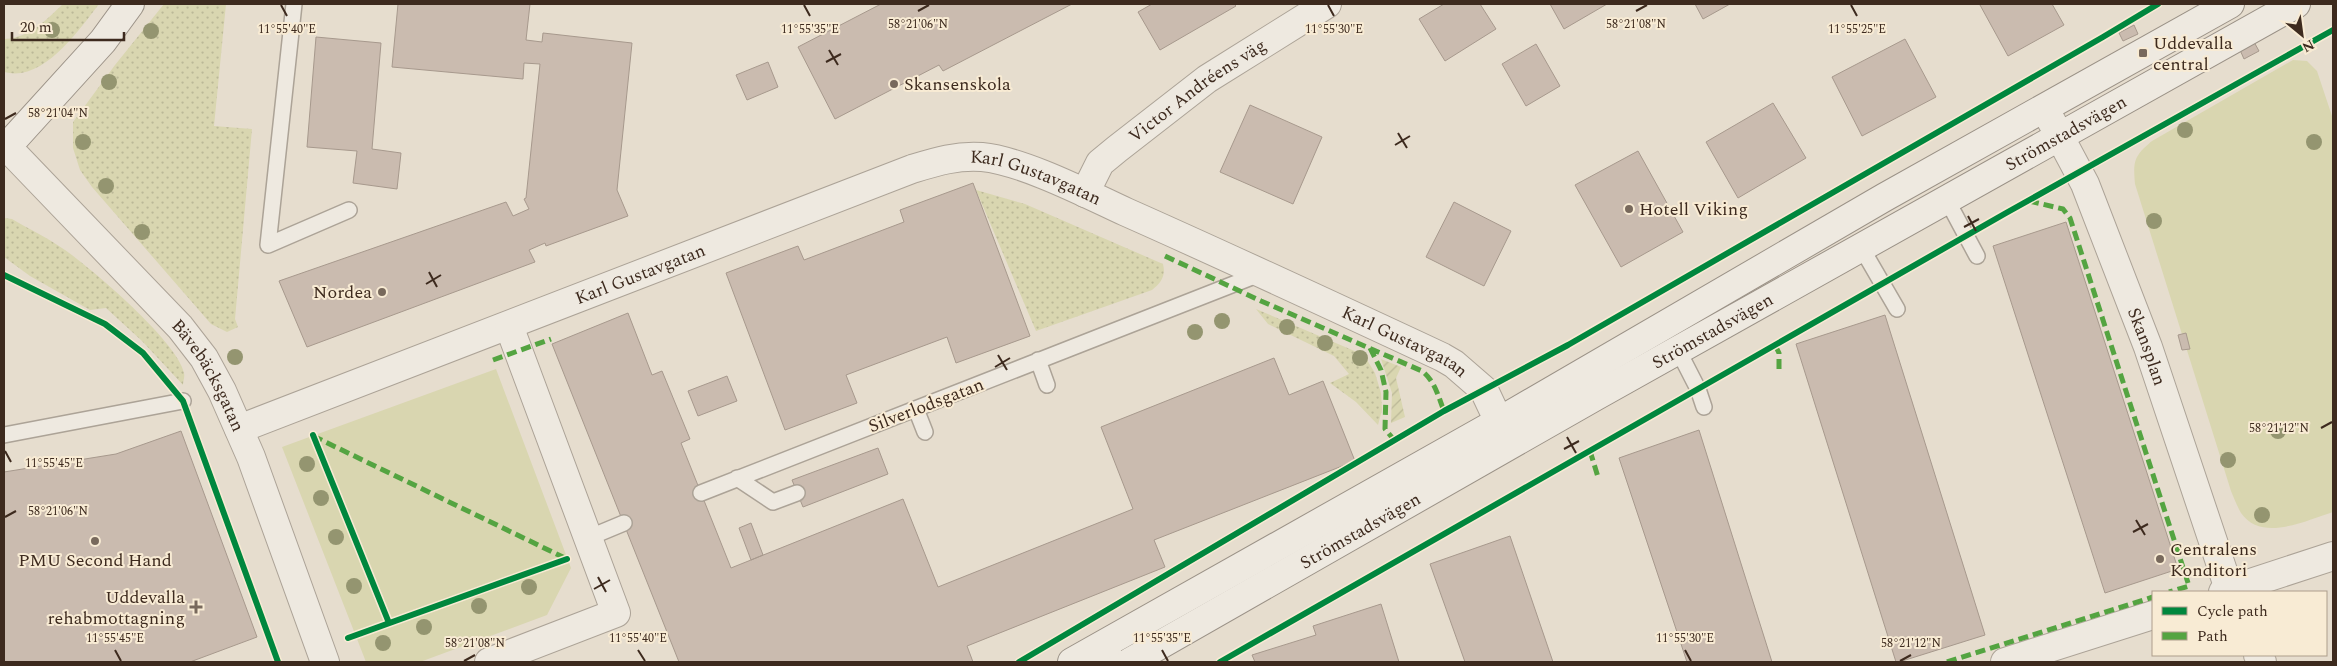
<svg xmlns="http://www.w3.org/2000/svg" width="2337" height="666" viewBox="0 0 2337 666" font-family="Spectral,serif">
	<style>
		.grass { fill: url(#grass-dots) }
		.park { fill: #d9d6b0 }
		.garden { fill: url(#garden-furrows) }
		.building { fill: #cabbaf; stroke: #a7998d }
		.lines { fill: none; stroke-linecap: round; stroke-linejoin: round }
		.service-casing { stroke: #aca397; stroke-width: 18 }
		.minor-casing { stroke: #aca397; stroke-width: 30 }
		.secondary-casing { stroke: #9b9287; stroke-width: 30 }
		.service { stroke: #eee9e0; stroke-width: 15 }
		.minor { stroke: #eee9e0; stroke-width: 28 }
		.secondary { stroke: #eee9e0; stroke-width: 28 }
		.quiet { stroke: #54a441; stroke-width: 5; stroke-dasharray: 10 5; stroke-linecap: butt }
		.cycleway-casing { stroke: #f8ebd4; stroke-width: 9 }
		.cycleway { stroke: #00873e; stroke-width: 6 }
		.tree { fill: #949570 }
		.ticks { fill: none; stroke: #3d2a1e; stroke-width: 2 }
		.poi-dot { fill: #78695c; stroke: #f8ebd4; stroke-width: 2 }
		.labels { text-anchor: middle; stroke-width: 4; stroke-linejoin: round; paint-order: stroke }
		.poi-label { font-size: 18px; fill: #3d2a1e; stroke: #f8ebd4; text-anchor: start }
		.street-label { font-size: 18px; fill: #3d2a1e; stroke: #f8ebd4 }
		.ticks-label { font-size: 12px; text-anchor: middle; fill: #3d2a1e; stroke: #f8ebd4; stroke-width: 4; stroke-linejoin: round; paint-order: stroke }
	</style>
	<defs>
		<pattern id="grass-dots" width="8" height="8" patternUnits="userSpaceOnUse" patternTransform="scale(1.25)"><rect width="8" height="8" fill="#d9d6b0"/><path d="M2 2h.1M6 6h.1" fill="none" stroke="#bbb897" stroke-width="1.8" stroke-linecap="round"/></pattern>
		<pattern id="garden-furrows" width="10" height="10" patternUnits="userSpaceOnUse" patternTransform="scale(1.25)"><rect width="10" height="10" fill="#d9d6b0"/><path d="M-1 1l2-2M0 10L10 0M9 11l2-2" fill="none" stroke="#bbb897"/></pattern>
	</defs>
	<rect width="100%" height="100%" fill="#e6ddce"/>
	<path class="grass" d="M63,4H99C79,30 43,83 4,72V39C29,38 45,21 63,4Z
		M164,4H226L214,126L252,129L235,319L238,327L227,332L211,324L92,187L80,170L73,148V122L115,65Z
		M976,190L1025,204L1163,264C1166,276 1161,283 1152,290L1036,331Z
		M4,218L12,219C29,229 48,238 65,250C92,269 178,342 184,373C185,377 183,381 183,385L142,341L106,308L90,310L30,276L4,257Z
		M1256,309L1364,355L1375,373L1381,393L1382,410L1378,425L1356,402L1330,383L1349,374L1334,356L1268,324Z"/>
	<path class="park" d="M2293,60L2307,61L2317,71L2333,119V512C2307,520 2262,543 2241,513C2237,506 2234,498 2231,491L2135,184C2133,161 2134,156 2152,141Z
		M496,369L571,568L547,615L420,662H366L282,447Z"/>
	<path class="garden" d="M1381,359L1401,367L1396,378L1405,417L1391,423L1392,393Z"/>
	<path class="building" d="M398,4H530L526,40L542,42L543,33L632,43L617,190L628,216L546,246L545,243L529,250L535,262L307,347L279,281L506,202L513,216L529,209L524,199L526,198L540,64L524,63L523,79L392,67Z
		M881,4H1072L943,71L939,65L835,119L798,47Z
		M1152,4H1234L1236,6L1160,50L1138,12Z
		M1444,4H1480L1496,29L1445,61L1419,19Z
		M1550,4H1607L1564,29Z
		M1695,4H1730L1703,19Z
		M1983,4H2052L2064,25L2008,56L1980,5Z
		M2134,25L2138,34L2123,41L2119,33Z
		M316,37L381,43L372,149L401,153L397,189L353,183L357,151L307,147Z
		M1905,39L1936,97L1862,136L1832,77Z
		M2254,42L2259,51L2244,59L2240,50Z
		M1536,44L1560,86L1526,106L1502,64Z
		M768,62L778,87L747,100L736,75Z
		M1773,103L1806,158L1738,198L1706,142Z
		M1250,105L1322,137L1293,204L1220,172Z
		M1638,151L1683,232L1621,267L1575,185Z
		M973,183L1030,336L956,363L947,337L846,375L857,403L785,430L726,273L798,246L804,260L904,222L900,210Z
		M1454,202L1511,231L1484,286L1426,257Z
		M2066,222L2178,569L2105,593L1993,246Z
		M628,313L652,375L662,371L690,439L681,443L731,568L903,499L938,587L1133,509L1101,427L1274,358L1289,395L1323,381L1355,461L1154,540L1165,567L967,646L973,662H679L552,344Z
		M1885,315L1985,635L1899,662H1896L1796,344Z
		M2186,333L2190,349L2182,350L2178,335Z
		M727,376L737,401L698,416L688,391Z
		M1699,430L1749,589L1772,662H1687L1619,458Z
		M181,431L257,637L190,662H4V472L116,454Z
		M878,448L888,474L803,507L792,480Z
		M751,523L763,555L751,560L739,528Z
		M1510,536L1553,662H1465L1430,564Z
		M1381,604L1399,662H1255L1252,655L1316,635L1313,626Z"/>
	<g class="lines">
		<g class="service-casing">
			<path id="service" d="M294,4L268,245L349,210
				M1947,200L1977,256
				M1861,247L1897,309
				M1678,350L1698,389L1704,407
				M1038,360L1047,385
				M916,409L925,432
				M4,435L183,401
				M737,478L773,502L797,493
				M701,493L1262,273
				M588,538L624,523"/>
		</g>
		<g class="minor-casing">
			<g id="minor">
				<path id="s1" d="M2045,109L2085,184L2148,347L2230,592"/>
				<path id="s2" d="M7,147L180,327L204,358L222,391L251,457L325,662"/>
				<path id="s3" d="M1085,193L1100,163L1117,149L1207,79L1327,4"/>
				<path id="s4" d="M239,429L912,169C935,162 957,155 982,157C1023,161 1087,194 1126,212C1232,259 1337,308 1442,357L1454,364L1484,390L1509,443"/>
				<path d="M2223,592L2333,556"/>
				<path d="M1103,646L1111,662"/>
				<path d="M2258,655L2262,662"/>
				<path d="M489,662L616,613L509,326"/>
				<path d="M2005,662L2153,615"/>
			</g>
		</g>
		<g class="secondary-casing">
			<g id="secondary">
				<path d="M4,150L103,41L130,4"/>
				<path d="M1072,662L1498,422L1885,197L2230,4"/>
				<path id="s5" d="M1130,662L1596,396L2296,4"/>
			</g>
		</g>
		<use href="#service" class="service"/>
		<use href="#minor" class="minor"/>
		<use href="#secondary" class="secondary"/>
		<path class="quiet" d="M2029,201L2063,209L2070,218L2189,586L2169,592
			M1165,256L1261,301L1422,371C1435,381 1438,396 1444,411
			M1775,345L1779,353V374
			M1370,348L1381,370L1386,392L1385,429L1395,441
			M493,360L551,339
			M313,436L567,559
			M1590,451L1598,477
			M1947,662L2153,597"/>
		<g class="cycleway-casing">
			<path id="cycleway" d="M4,275L105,324L143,353L183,401L278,662
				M313,435L389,623
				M348,638L567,559
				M1019,662L1444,411L1568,345L2103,37L2158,4
				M1220,662L2006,213L2333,30"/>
		</g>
		<use href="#cycleway" class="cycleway"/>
	</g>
	<g class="tree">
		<circle cx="52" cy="30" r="8"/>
		<circle cx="151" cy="31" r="8"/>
		<circle cx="109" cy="82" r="8"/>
		<circle cx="2185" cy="130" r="8"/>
		<circle cx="83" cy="142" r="8"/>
		<circle cx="2314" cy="142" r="8"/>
		<circle cx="106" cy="186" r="8"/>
		<circle cx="2154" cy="221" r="8"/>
		<circle cx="142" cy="232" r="8"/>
		<circle cx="1222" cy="321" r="8"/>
		<circle cx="1287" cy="327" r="8"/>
		<circle cx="1195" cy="332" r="8"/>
		<circle cx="1325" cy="343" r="8"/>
		<circle cx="235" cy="357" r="8"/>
		<circle cx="1360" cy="358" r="8"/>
		<circle cx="2278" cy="431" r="8"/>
		<circle cx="2228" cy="460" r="8"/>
		<circle cx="307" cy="464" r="8"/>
		<circle cx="321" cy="498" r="8"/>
		<circle cx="2262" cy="515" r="8"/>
		<circle cx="336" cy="537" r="8"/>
		<circle cx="354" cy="586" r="8"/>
		<circle cx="529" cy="587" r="8"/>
		<circle cx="479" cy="606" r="8"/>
		<circle cx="424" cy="627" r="8"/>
		<circle cx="383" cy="643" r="8"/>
	</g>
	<path class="ticks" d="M281,5L287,16M804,5L810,16M1328,5L1334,16M1851,5L1857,16M918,11L929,5M1636,11L1647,5M829,50L838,65M826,62L841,54M5,119L16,113M1398,133L1407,148M1395,145L1410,136M1968,216L1976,231M1964,227L1979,219M429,272L437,287M426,284L441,275M998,355L1007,370M995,367L1010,358M2321,428L2332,422M1567,437L1576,453M1564,449L1579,441M5,451L11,462M5,517L16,511M2136,520L2145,535M2133,532L2148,524M598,577L606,592M594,589L610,580M115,650L121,661M638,650L645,661M1162,650L1168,661M1685,650L1691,661M464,661L475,655M1900,661L1911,655"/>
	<g class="poi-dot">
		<rect x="2138" y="48" width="10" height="10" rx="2.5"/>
		<circle cx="894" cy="84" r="5"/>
		<circle cx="1629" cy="209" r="5"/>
		<circle cx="382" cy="292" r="5"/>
		<circle cx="95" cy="541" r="5"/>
		<circle cx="2160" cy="559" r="5"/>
		<path d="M193.5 599.5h5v5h5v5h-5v5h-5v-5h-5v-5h5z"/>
	</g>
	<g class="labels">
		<g class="poi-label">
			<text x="2153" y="49">Uddevalla<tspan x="2153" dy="21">central</tspan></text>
			<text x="904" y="90">Skansenskola</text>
			<text x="1639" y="215">Hotell Viking</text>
			<text x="372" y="298" text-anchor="end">Nordea</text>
			<text x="2170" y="555">Centralens<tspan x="2170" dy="21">Konditori</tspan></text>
			<text x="95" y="566" text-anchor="middle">PMU Second Hand</text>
			<text x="185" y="603" text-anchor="end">Uddevalla<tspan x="185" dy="21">rehabmottagning</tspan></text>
		</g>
		<g class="street-label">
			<text dy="6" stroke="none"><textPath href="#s3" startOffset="155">Victor Andréens väg</textPath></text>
			<text dy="6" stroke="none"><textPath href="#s5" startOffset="1075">Strömstadsvägen</textPath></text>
			<text dy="6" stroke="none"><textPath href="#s4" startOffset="850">Karl Gustavgatan</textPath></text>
			<text dy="6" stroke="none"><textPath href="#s4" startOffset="430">Karl Gustavgatan</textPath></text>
			<text dy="6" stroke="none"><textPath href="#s5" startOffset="670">Strömstadsvägen</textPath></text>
			<text dy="6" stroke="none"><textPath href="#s4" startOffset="1255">Karl Gustavgatan</textPath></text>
			<text dy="6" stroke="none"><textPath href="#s1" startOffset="259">Skansplan</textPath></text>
			<text dy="6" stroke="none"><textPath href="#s2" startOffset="306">Bävebäcksgatan</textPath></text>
			<text transform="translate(926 405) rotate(-21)" y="6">Silverlodsgatan</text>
			<text dy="6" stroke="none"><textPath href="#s5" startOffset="265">Strömstadsvägen</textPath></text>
		</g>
	</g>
	<g class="ticks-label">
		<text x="918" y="28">58°21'06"N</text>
		<text x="1636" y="28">58°21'08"N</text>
		<text x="287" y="33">11°55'40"E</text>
		<text x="810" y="33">11°55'35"E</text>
		<text x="1334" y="33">11°55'30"E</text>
		<text x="1857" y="33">11°55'25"E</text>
		<text x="58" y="117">58°21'04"N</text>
		<text x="2279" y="432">58°21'12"N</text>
		<text x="54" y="467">11°55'45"E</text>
		<text x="58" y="515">58°21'06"N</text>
		<text x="115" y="642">11°55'45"E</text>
		<text x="638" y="642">11°55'40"E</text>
		<text x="1162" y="642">11°55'35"E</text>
		<text x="1685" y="642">11°55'30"E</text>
		<text x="475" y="647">58°21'08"N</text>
		<text x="1911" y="647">58°21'12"N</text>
	</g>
	<rect width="2337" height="666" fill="none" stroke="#3d2a1e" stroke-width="10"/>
	<rect x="2152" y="591" width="175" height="65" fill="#f8ebd4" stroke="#ad9e8b"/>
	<rect x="2162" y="607" width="25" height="8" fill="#00873e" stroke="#ad9e8b"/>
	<text x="2197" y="616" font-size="15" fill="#3d2a1e">Cycle path</text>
	<rect x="2162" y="632" width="25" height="8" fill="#54a441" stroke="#ad9e8b"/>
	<text x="2197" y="641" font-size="15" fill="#3d2a1e">Path</text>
	<g transform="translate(2302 35) rotate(151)" stroke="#f8ebd4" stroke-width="4" paint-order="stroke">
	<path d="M0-4L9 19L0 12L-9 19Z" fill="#3d2a1e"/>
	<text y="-8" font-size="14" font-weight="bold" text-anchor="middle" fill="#3d2a1e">N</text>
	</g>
	<path d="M12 32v8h112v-8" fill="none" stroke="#3d2a1e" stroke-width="2.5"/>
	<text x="20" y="32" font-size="15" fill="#3d2a1e" stroke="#f8ebd4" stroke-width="4" paint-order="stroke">20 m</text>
</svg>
